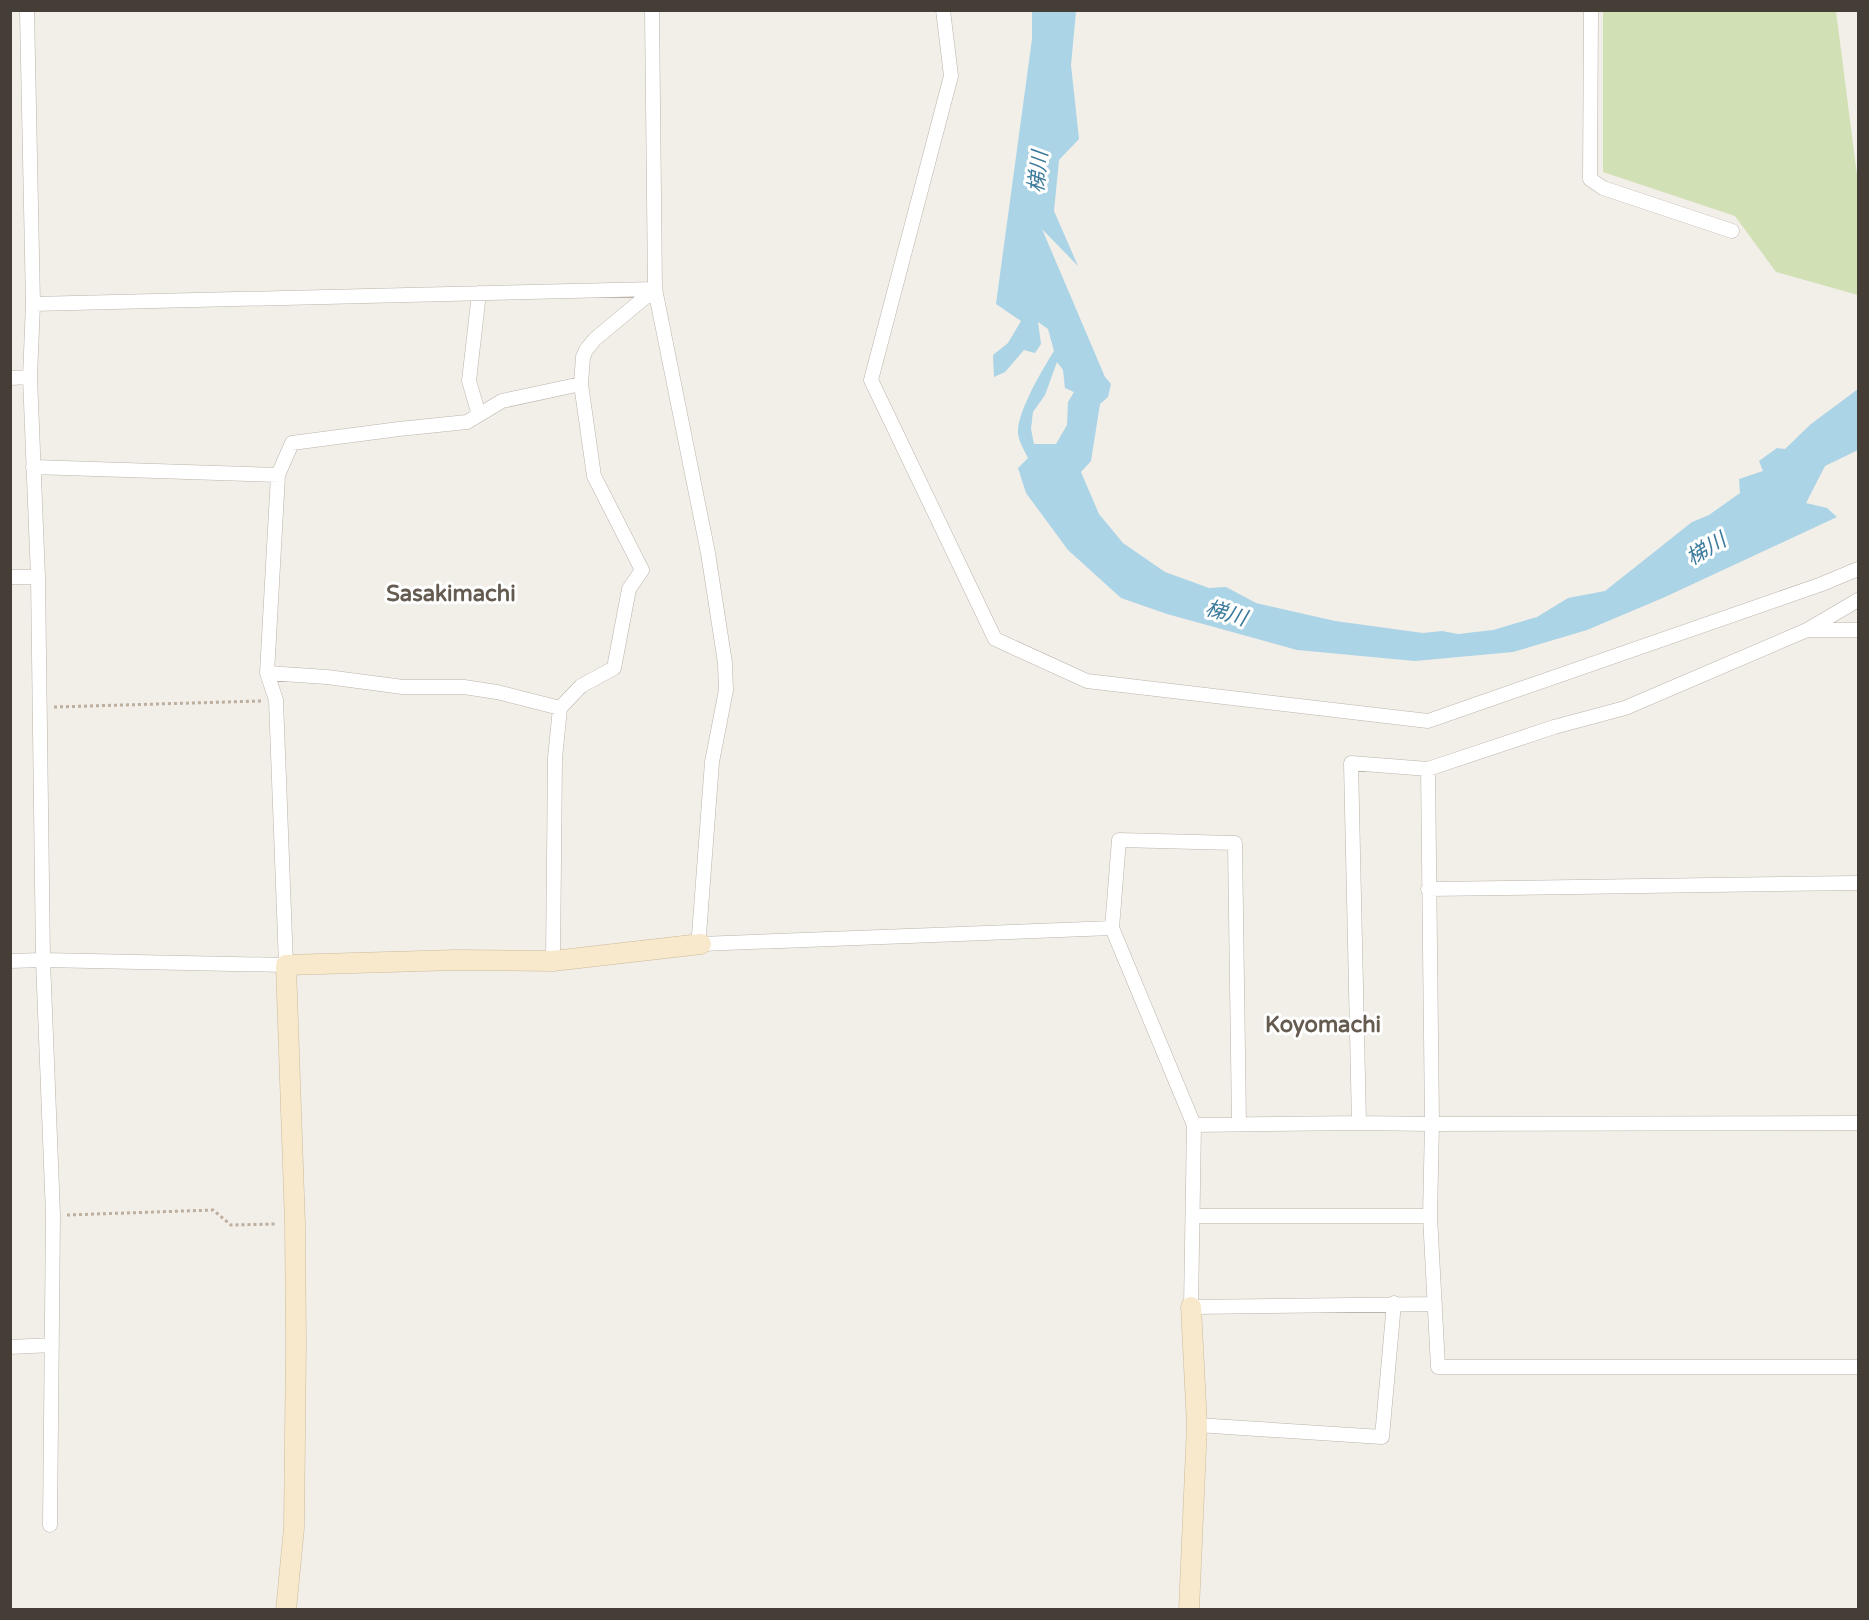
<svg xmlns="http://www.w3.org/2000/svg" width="1869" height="1620" viewBox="0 0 1869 1620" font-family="'Varela Round','Noto Sans JP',sans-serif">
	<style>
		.green { fill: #d1e1b5 }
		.water { fill: #abd4e7; fill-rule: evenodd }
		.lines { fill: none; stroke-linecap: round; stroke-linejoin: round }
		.street-casing { stroke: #bcb4ab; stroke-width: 15 }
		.secondary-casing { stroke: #ccbb9d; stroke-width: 21 }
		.path { stroke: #bcaf9e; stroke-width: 3; stroke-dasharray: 3 3; stroke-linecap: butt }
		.street { stroke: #fff; stroke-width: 14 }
		.secondary { stroke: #f8e9cc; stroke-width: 20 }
		.labels { text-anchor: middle; stroke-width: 6; stroke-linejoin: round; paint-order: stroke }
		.water-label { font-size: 21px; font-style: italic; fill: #3c7b9c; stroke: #fff }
		.quarter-label { font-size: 22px; font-weight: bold; fill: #655b50; stroke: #fff }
	</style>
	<rect width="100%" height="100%" fill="#f2eee8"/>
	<path class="green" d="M1603,11H1836L1858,183V295L1776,272L1735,216L1603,172Z"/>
	<path class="water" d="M1032,11H1076L1071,65L1079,139L1059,160L1054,211L1078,266L1042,229L1105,377L1111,384L1108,397L1100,404L1091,461L1081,472L1099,514L1123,543L1165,572L1209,588L1226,587L1256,603L1335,621L1423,633L1442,631L1458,634L1493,630L1537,617L1568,598L1605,591L1692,522L1709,515L1740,493L1739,479L1763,471L1759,461L1777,448L1785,449L1811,424L1858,389V450L1825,466L1806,503L1827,508L1837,517L1665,597L1587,630L1513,652L1415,661L1297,650L1167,614L1121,598L1068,550L1026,493L1018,468L1028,458C1024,450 1018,440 1018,432C1017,413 1043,368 1054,351L1048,329L1038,322L1041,344L1035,353L1024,350L1005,372L994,377L993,355L1008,343L1021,321L996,304L1032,39ZM1057,362L1063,370L1065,388L1074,392L1068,402L1067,425L1056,444H1034L1031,429L1033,412L1045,395Z"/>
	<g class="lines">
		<g class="street-casing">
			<path id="street" d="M27,10L33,304L30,377L38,577L43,960L53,1215L50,1525
				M652,10L655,289L708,553L725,663L726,690L712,762L699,935L701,944L1112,928
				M943,10L951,76L871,380L995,639L1087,681L1428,721L1822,584L1858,569
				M1591,10L1590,179L1603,188L1732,231
				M479,293L469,381L479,415
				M33,304L655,289
				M10,378L30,377
				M33,467L278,475
				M10,577H38
				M1810,630H1858
				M267,673L327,677L403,687H464L497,692L560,708
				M1428,769L1432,1124L1430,1216L1438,1367H1858
				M1428,889L1858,883
				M10,961L43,960L286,965L276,700L267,673L278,475L292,443L399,429L467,422L502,401L581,384
				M553,961L555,758L560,708L581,686L614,668L629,589L642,570L594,476L581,384L583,357L586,350L595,339L655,289
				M1239,1123L1235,843L1119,840L1112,928L1194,1125L1191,1307L1435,1304
				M1359,1123L1351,763L1428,769L1554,727L1625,708L1807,630L1858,600
				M1194,1125L1359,1123L1432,1124L1858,1123
				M1193,1216H1430
				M10,1347L52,1345
				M1197,1425L1382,1437L1394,1303"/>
		</g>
		<g class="secondary-casing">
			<path id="secondary" d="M286,1610L294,1528L296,1344L295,1224L286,965L456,960L553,961L701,944
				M1189,1610L1197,1425L1191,1307"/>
		</g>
		<path class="path" d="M54,707L261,701
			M67,1215L213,1210L231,1225L277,1224"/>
		<use href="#street" class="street"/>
		<use href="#secondary" class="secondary"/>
	</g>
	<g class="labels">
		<g class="water-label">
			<text transform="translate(1038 172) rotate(-84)" y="7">梯川</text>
			<text transform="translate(1706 549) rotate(-31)" y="7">梯川</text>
			<text transform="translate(1226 613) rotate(16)" y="7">梯川</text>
		</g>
		<g class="quarter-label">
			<text x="451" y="601">Sasakimachi</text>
			<text x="1323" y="1032">Koyomachi</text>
		</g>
	</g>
	<rect width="1869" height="1620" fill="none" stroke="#443e37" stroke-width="24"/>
</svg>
